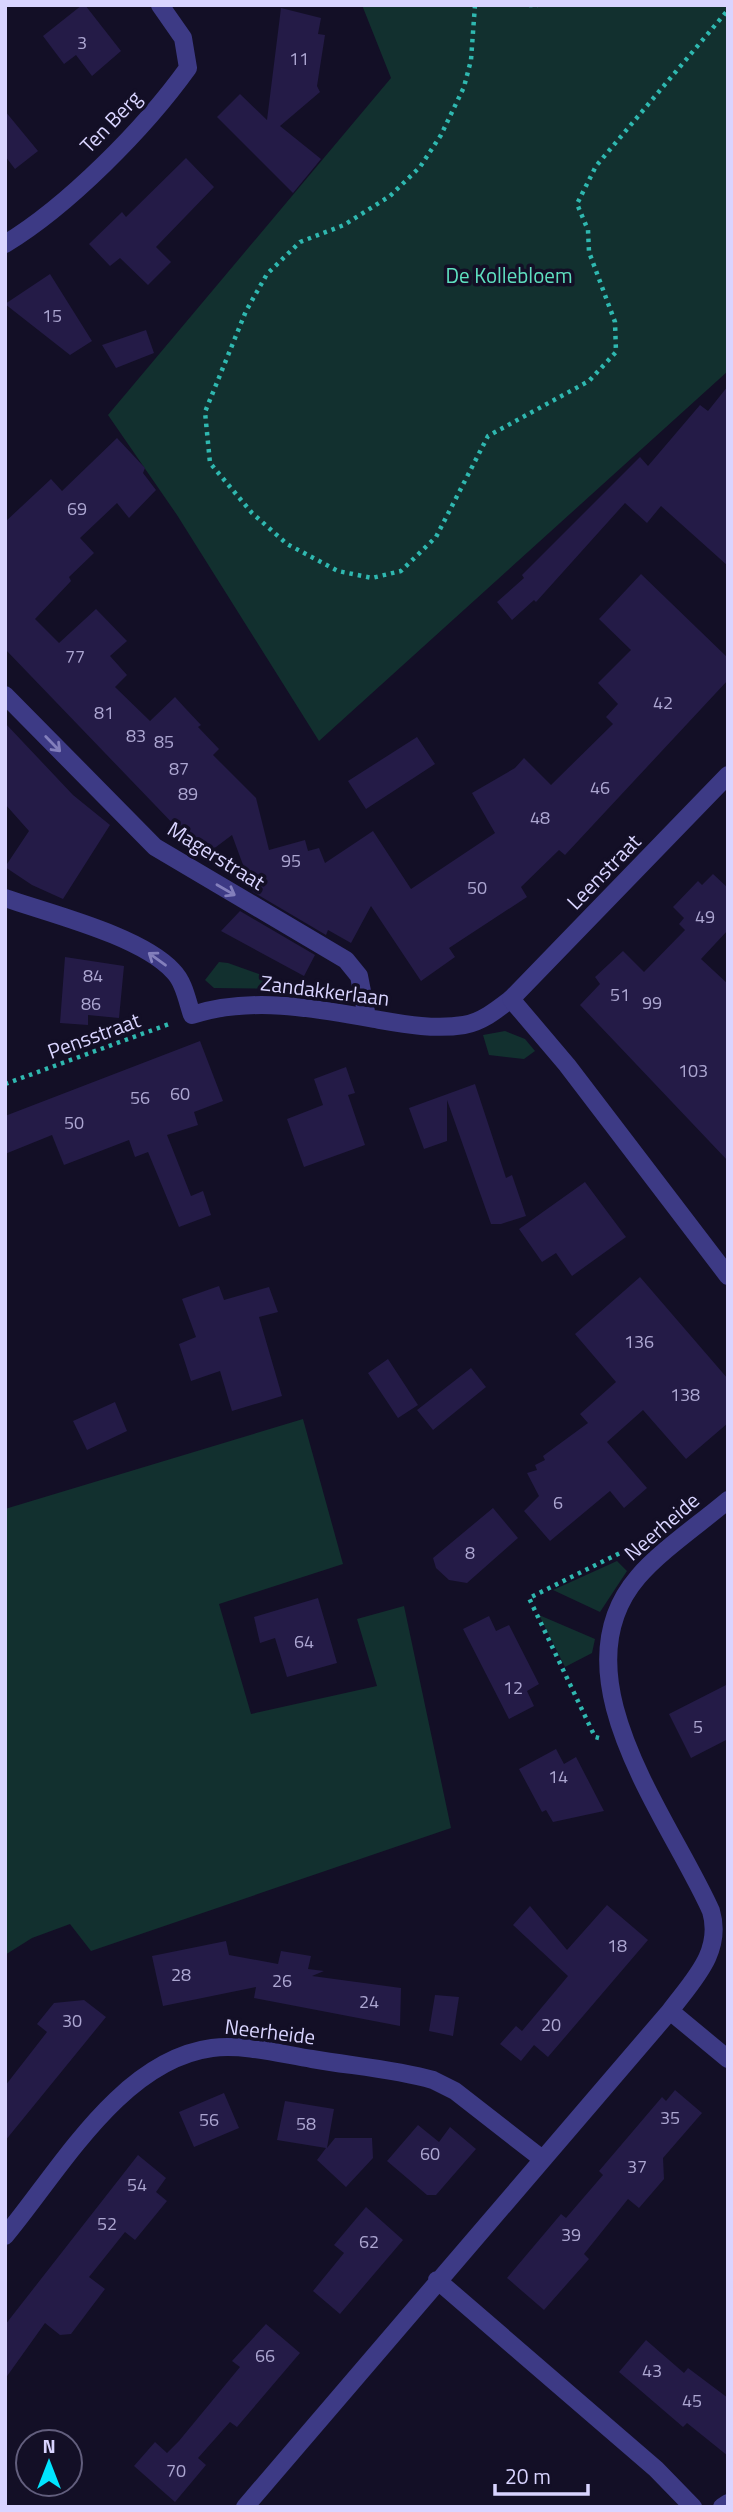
<svg xmlns="http://www.w3.org/2000/svg" width="733" height="2512" viewBox="0 0 733 2512" font-family="'Titillium Web',sans-serif">
	<style>
		.green { fill: #12302f }
		.building { fill: #241b47 }
		.lines { fill: none; stroke-linecap: round; stroke-linejoin: round }
		.path { stroke: #2fb8b0; stroke-width: 4.5; stroke-dasharray: 3.5 5; stroke-linecap: butt }
		.minor { stroke: #3d3a85; stroke-width: 18 }
		.tertiary { stroke: #3d3a85; stroke-width: 18 }
		.oneway { stroke: #837fbc }
		.labels { text-anchor: middle; stroke-width: 7; stroke-linejoin: round; paint-order: stroke }
		.number-label { font-size: 18px; fill: #aca6d1 }
		.street-label { font-size: 21px; fill: #d9d4ff; stroke: #130f26 }
		.park-label { font-size: 21px; fill: #5fe0c0; stroke: #130f26 }
	</style>
	<rect width="100%" height="100%" fill="#130f26"/>
	<path class="green" d="M362,5H728V371L319,741L177,515L108,415L391,78Z
		M219,962L228,963L295,987L290,989L214,988L205,980Z
		M505,1031L525,1039L535,1051L524,1059L489,1055L483,1035Z
		M303,1419L343,1564L219,1604L251,1714L377,1686L357,1619L404,1606L451,1828L91,1951L70,1924L32,1938L5,1955V1509Z
		M617,1561L627,1571L600,1612L553,1590Z
		M539,1615L595,1639L592,1653L565,1667Z"/>
	<path class="building" d="M82,5H85L121,51L92,76L76,55L64,64L43,36Z
		M281,8L321,18L318,34L325,35L317,86L320,92L280,126L321,159L293,193L217,117L240,94L267,120Z
		M5,111L38,151L15,169L5,156Z
		M186,158L214,187L156,247L171,262L148,285L120,258L110,266L89,244L122,212L126,217Z
		M50,274L92,341L70,355L5,304Z
		M146,330L154,353L116,368L102,345Z
		M728,386V566L661,506L647,523L625,503L536,602L534,600L512,620L497,602L524,578L522,575L640,457L648,466L700,405L708,411Z
		M117,438L145,468L143,473L156,490L129,518L117,503L80,538L94,553L69,577L71,581L35,619L59,643L96,609L127,641L110,656L127,675L115,687L150,721L175,697L185,708L201,725L198,727L219,749L213,755L256,798L269,850L305,840L308,851L319,848L325,863L373,831L411,889L495,833L472,793L515,768L524,758L551,785L613,724L606,717L618,704L598,683L631,650L599,619L641,574L728,658V680L565,855L559,850L521,887L527,897L449,948L455,957L421,981L371,906L351,943L328,930L326,935L253,892L232,835L204,856L5,649V522L51,479L62,491Z
		M5,723L73,795L110,825L63,899L32,885L5,867L29,831L5,804Z
		M417,737L435,764L366,809L348,781Z
		M713,874L728,888V930L701,959L728,984V1161L580,1005L600,984L595,977L623,951L644,972L685,930L679,924L684,918L673,907L698,881L702,885Z
		M240,911L315,955L304,976L221,931Z
		M65,957L124,966L119,1018L88,1015V1025L60,1023Z
		M200,1041L223,1101L194,1112L198,1125L167,1135L191,1196L203,1191L211,1215L179,1227L148,1152L135,1157L129,1140L64,1165L52,1135L5,1154V1116Z
		M346,1067L355,1093L348,1095L365,1145L304,1167L287,1119L323,1105L314,1079Z
		M475,1084L506,1178L512,1175L526,1216L501,1224H491L447,1100V1141L424,1149L409,1108Z
		M585,1182L626,1237L572,1276L556,1253L542,1262L519,1229Z
		M640,1277L728,1379V1423L686,1459L643,1410L607,1442L647,1488L624,1508L610,1491L550,1541L524,1511L539,1496L527,1473L537,1470L535,1465L545,1460L543,1456L588,1423L580,1414L616,1382L575,1334Z
		M219,1286L224,1300L269,1287L278,1312L259,1317L282,1396L232,1411L220,1371L191,1381L179,1344L196,1337L182,1299Z
		M388,1359L418,1405L398,1418L368,1373Z
		M471,1368L486,1387L433,1430L417,1410Z
		M115,1402L127,1431L87,1450L73,1421Z
		M493,1508L518,1538L467,1583L449,1580L436,1568L433,1558Z
		M318,1598L337,1663L287,1677L275,1638L260,1643L254,1617Z
		M489,1616L496,1631L509,1625L539,1684L527,1691L534,1706L509,1719L463,1629Z
		M728,1684V1739L691,1758L669,1714Z
		M556,1749L564,1764L576,1757L604,1811L553,1822L546,1810L542,1812L519,1769Z
		M607,1905L648,1940L548,2057L534,2045L521,2061L500,2044L516,2026L522,2031L568,1976L513,1925L530,1906L567,1950Z
		M226,1941L229,1955L278,1964L281,1951L311,1956L308,1969L324,1971L312,1976L401,1988L400,2026L254,1998L256,1987L163,2006L152,1956Z
		M435,1995L459,1997L453,2036L429,2031Z
		M84,2000L106,2017L5,2141V2086L47,2032L37,2024L54,2003Z
		M675,2090L702,2113L663,2158L664,2179L639,2208L628,2199L584,2254L589,2259L544,2310L507,2278L561,2214L566,2218L603,2175L599,2171L662,2097L666,2101Z
		M224,2093L239,2128L194,2147L179,2112Z
		M285,2101L334,2109L327,2148L335,2138H372L373,2158L346,2187L317,2160L326,2148L277,2140Z
		M418,2125L439,2142L450,2127L476,2149L436,2195H427L387,2161Z
		M138,2155L166,2178L156,2192L167,2201L135,2240L125,2232L89,2277L105,2289L71,2334L60,2335L45,2323L5,2379V2325Z
		M366,2207L403,2240L340,2314L313,2291L344,2253L334,2245Z
		M266,2324L300,2353L237,2427L230,2422L198,2458L206,2465L175,2502L134,2466L155,2442L167,2453L179,2441L240,2367L232,2361Z
		M646,2340L684,2373L688,2368L728,2398V2456L687,2423L683,2427L619,2372Z"/>
	<g class="lines">
		<path class="path" d="M475,5L471,60L464,87L441,135L420,167L390,196L344,225L300,242L267,274L246,311L205,412L210,463L252,513L287,544L338,571L372,578L401,571L436,537L488,436L589,381L616,352L615,322L589,252L588,230L577,204L596,166L728,10
			M529,5H538
			M5,1084L172,1023
			M599,1738L595,1737L529,1598L624,1551L630,1552"/>
		<path class="minor" d="M5,244C68,206 145,128 188,68L183,38L160,5
			M5,695L155,847L346,960L359,976L367,1017
			M5,898C51,914 141,936 173,971C184,982 187,1000 192,1015C251,996 314,1008 374,1019C403,1024 434,1030 464,1025C482,1022 498,1009 511,999
			M670,2011L728,2059
			M5,2236C60,2170 121,2060 212,2048C244,2044 281,2054 312,2059C352,2066 394,2069 433,2080L455,2091L541,2158
			M437,2280L656,2469L693,2507
			M245,2507L670,2011C693,1980 723,1952 711,1911C669,1817 554,1675 638,1577C660,1551 701,1523 728,1500
			M722,2507L728,2503"/>
		<path class="tertiary" d="M728,775L511,999L567,1065L728,1276"/>
	</g>
	<defs><path id="oneway-shaft" d="M-6 0H5M1.5-3L5.5 0L1.5 3" fill="none" stroke-width="1.6" stroke-linecap="round" stroke-linejoin="round" transform="scale(1.75)"/></defs>
	<g class="oneway">
		<use href="#oneway-shaft" transform="translate(53 744) rotate(46)"/>
		<use href="#oneway-shaft" transform="translate(226 890) rotate(30)"/>
		<use href="#oneway-shaft" transform="translate(157 959) rotate(-144)"/>
	</g>
	<g class="labels">
		<g class="number-label">
			<text x="82" y="49">3</text>
			<text x="299" y="65">11</text>
			<text x="52" y="322">15</text>
			<text x="77" y="515">69</text>
			<text x="75" y="663">77</text>
			<text x="663" y="709">42</text>
			<text x="104" y="719">81</text>
			<text x="136" y="742">83</text>
			<text x="164" y="748">85</text>
			<text x="179" y="775">87</text>
			<text x="600" y="794">46</text>
			<text x="188" y="800">89</text>
			<text x="540" y="824">48</text>
			<text x="291" y="867">95</text>
			<text x="477" y="894">50</text>
			<text x="705" y="923">49</text>
			<text x="93" y="982">84</text>
			<text x="620" y="1001">51</text>
			<text x="652" y="1009">99</text>
			<text x="91" y="1010">86</text>
			<text x="693" y="1077">103</text>
			<text x="180" y="1100">60</text>
			<text x="140" y="1104">56</text>
			<text x="74" y="1129">50</text>
			<text x="639" y="1348">136</text>
			<text x="685" y="1401">138</text>
			<text x="558" y="1509">6</text>
			<text x="470" y="1559">8</text>
			<text x="304" y="1648">64</text>
			<text x="513" y="1694">12</text>
			<text x="698" y="1733">5</text>
			<text x="558" y="1783">14</text>
			<text x="617" y="1952">18</text>
			<text x="181" y="1981">28</text>
			<text x="282" y="1987">26</text>
			<text x="369" y="2008">24</text>
			<text x="72" y="2027">30</text>
			<text x="551" y="2031">20</text>
			<text x="670" y="2124">35</text>
			<text x="209" y="2126">56</text>
			<text x="306" y="2130">58</text>
			<text x="430" y="2160">60</text>
			<text x="637" y="2173">37</text>
			<text x="137" y="2191">54</text>
			<text x="107" y="2230">52</text>
			<text x="571" y="2241">39</text>
			<text x="369" y="2248">62</text>
			<text x="265" y="2362">66</text>
			<text x="652" y="2377">43</text>
			<text x="692" y="2407">45</text>
			<text x="176" y="2477">70</text>
		</g>
		<g class="street-label">
			<text transform="translate(111 122) rotate(-46)" y="7">Ten Berg</text>
			<text transform="translate(216 856) rotate(32)" y="7">Magerstraat</text>
			<text transform="translate(604 872) rotate(-46)" y="7">Leenstraat</text>
			<text transform="translate(325 991) rotate(7)" y="7">Zandakkerlaan</text>
			<text transform="translate(94 1036) rotate(-20)" y="7">Pensstraat</text>
			<text transform="translate(662 1527) rotate(-41)" y="7">Neerheide</text>
			<text transform="translate(270 2032) rotate(7)" y="7">Neerheide</text>
		</g>
		<g class="park-label">
			<text x="509" y="283">De Kollebloem</text>
		</g>
	</g>
	<rect width="733" height="2512" fill="none" stroke="#d9d4ff" stroke-width="14"/>
	<g transform="translate(49 2463)"><circle r="33" fill="#130f26" stroke="#625e7d" stroke-width="2"/>
	<path d="M0-5L12 26L0 18L-12 26Z" fill="#00e5ff"/>
	<text y="-10" font-size="19" font-weight="bold" text-anchor="middle" fill="#d9d4ff">N</text>
	</g>
	<path d="M495 2484v10h93v-10" fill="none" stroke="#d9d4ff" stroke-width="3.5"/>
	<text x="505" y="2484" font-size="21" fill="#d9d4ff" stroke="#130f26" stroke-width="5" paint-order="stroke">20 m</text>
</svg>
